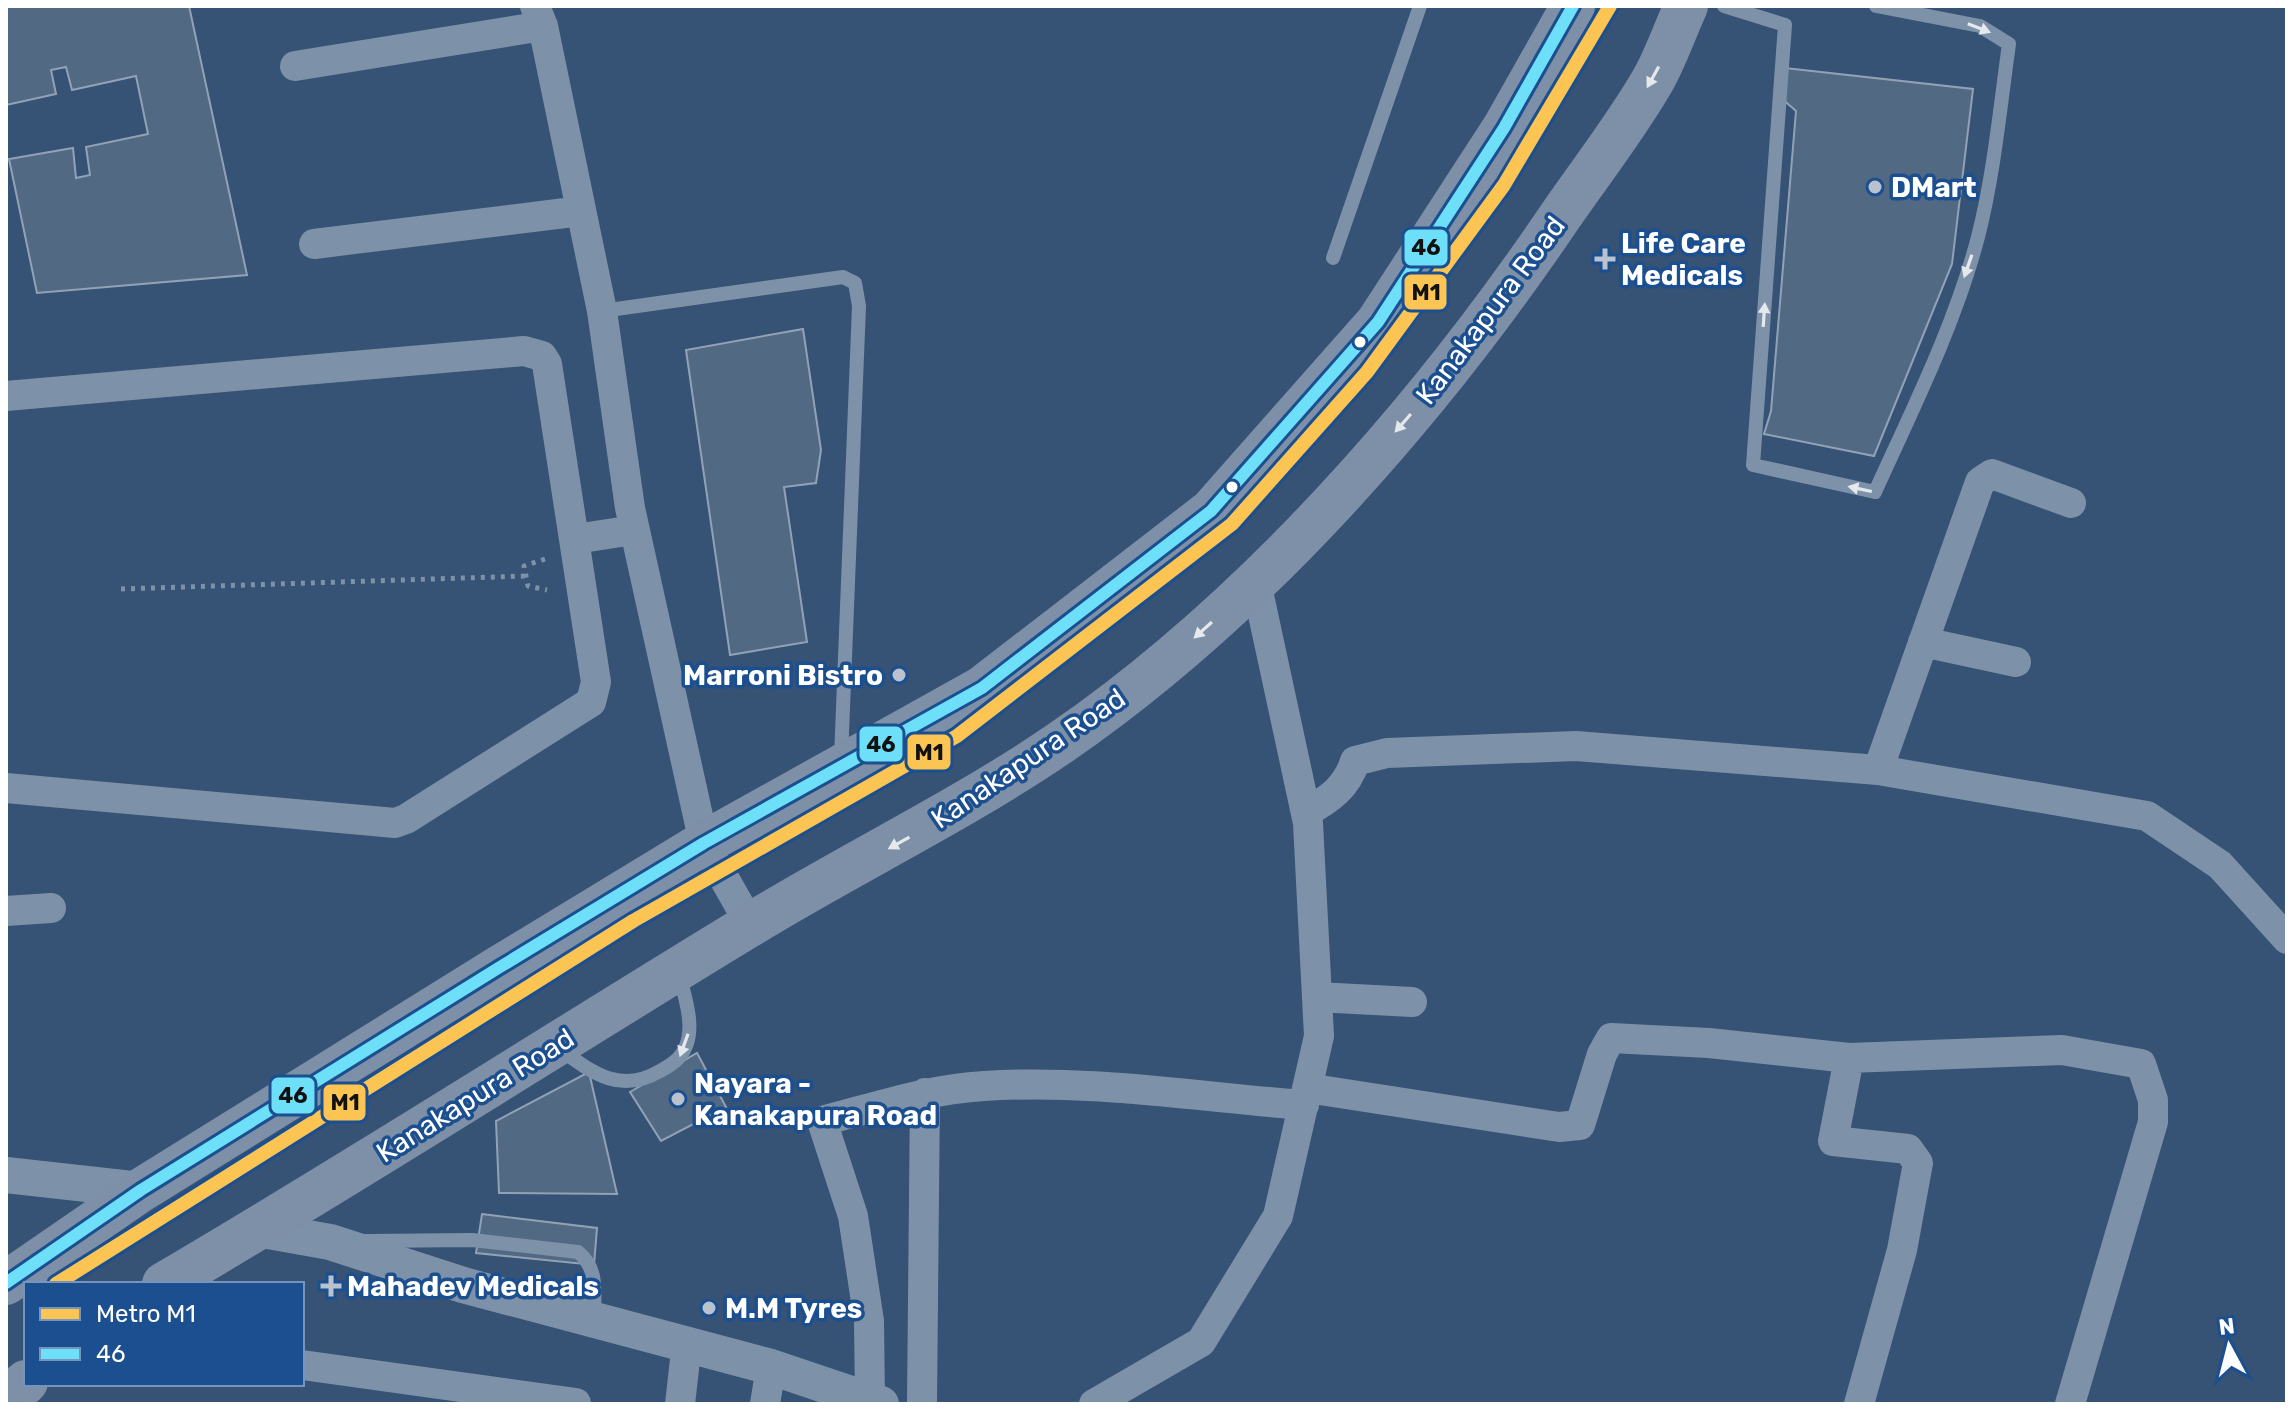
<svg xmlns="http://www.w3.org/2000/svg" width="2293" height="1410" viewBox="0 0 2293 1410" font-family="Rubik,sans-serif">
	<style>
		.building { fill: #526984; stroke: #92a2b6; stroke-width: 2 }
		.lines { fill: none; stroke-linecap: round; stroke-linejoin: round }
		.path { stroke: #7d92a8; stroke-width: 5; stroke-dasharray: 4 6; stroke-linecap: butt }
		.service { stroke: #7d92a8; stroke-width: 14 }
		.minor { stroke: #7d92a8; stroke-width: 30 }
		.tertiary { stroke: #7d92a8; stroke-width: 36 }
		.trunk { stroke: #7e90a7; stroke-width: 44 }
		.bus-1-casing { stroke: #1b4f8f; stroke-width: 18 }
		.bus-1 { stroke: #6ddff8; stroke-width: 12 }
		.metro-1-casing { stroke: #1b4f8f; stroke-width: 20 }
		.metro-1 { stroke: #fcc553; stroke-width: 14 }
		.oneway { fill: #e5e9ee }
		.oneway2 { fill: #e5e9ed }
		.poi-dot { fill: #b9c2ce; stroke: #1b4f8f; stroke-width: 3 }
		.bus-dot { fill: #fff; stroke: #1b4f8f; stroke-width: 3 }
		.labels { text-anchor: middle; stroke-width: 7; stroke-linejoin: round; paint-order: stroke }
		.poi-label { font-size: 28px; font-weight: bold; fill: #fff; stroke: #1b4f8f; text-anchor: start }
		.street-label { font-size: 28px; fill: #fff; stroke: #1b4f8f }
		.line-badge { stroke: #1b4f8f; stroke-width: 3 }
		.pale-badge-label { font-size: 22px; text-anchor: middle; font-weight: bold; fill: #111 }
	</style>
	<rect width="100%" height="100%" fill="#365274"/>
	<path class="building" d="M6,6H189L247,275L37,293L9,159L73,148L76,178L90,175L86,147L148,134L136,76L72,90L66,67L51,70L56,94L6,105Z
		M1785,68L1973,89L1952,264L1874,456L1764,434L1771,411L1796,111L1780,97Z
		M803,329L821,450L816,483L784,487L807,642L730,655L686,350Z
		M697,1053L726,1107L661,1141L630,1092Z
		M589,1072L617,1194L499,1193L496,1121Z
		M482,1214L597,1228L594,1265L476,1253Z"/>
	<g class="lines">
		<path class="path" d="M545,559L524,566L528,586L547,590
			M121,589L526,576"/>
		<path class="service" d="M1724,6L1785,25L1753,465L1875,492C1912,410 1955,325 1978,237C1994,174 2000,108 2009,44L1980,26L1876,6
			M1333,258L1420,6
			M602,311L843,277L855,283L859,306L841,758
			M561,1050C594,1074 621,1094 660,1071C671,1065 681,1059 686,1046C695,1024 684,995 679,973
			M366,1241L472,1240L578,1252C599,1269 594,1293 594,1318"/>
		<path class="minor" d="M535,6L543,26L602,311L630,508L704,843L750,924
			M295,66L543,26
			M314,244L581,211
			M6,396L524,351L542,356L547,364L596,682L591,702L406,819L395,823L6,788
			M575,539L634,530
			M1923,642L2016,662
			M1878,770L1980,482L1992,474L2071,503
			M1306,812C1329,800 1347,787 1355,761L1387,753L1576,746L1878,770L2147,816L2220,865L2287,939
			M6,911L51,908
			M1317,997L1412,1002
			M1849,1058L1833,1141L1908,1149L1918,1163L1902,1250L1859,1404
			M1307,1088L1559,1127L1580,1125L1602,1054L1611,1038L1709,1043L1849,1058L2062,1050L2141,1064L2153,1100V1122L2070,1404
			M302,1365L576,1403
			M870,1400L869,1321L853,1216L822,1121C876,1107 929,1089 984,1086C1088,1079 1200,1097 1304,1105
			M680,1404L687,1342
			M765,1404L771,1367
			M922,1404L925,1093
			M1094,1404L1201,1342L1278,1216L1319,1036L1308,823L1256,582"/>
		<path class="tertiary" d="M6,1175L141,1190
			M257,1229L330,1242L463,1285L771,1367L881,1404"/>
		<path class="trunk" d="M6,1283L141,1190L500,967L704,843L982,688L1211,511L1378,322L1504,128L1573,6
			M164,1284C360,1169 551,1046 745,928C849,864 959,812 1060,743C1256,608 1429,410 1561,215C1592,170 1626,127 1653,80C1666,57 1675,30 1686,6
			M6,1398L26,1382"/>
		<g class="bus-1-casing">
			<path id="bus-1" d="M6,1283L141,1190L500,967L704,843L982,688L1211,511L1378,322L1504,128L1573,6"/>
		</g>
		<use href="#bus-1" class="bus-1"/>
		<g class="metro-1-casing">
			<path id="metro-1" d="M56,1284L633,921L957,736L1232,524L1367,372L1504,185L1610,6"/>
		</g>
		<use href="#metro-1" class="metro-1"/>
	</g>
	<defs><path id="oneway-solid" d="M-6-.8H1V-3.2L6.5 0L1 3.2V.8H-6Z" transform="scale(2)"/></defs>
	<g class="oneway">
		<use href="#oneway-solid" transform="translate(1979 28) rotate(21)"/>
		<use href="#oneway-solid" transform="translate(1968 266) rotate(109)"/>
		<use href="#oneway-solid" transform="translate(1764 315) rotate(-86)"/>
		<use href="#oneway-solid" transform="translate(1860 489) rotate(-168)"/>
		<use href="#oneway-solid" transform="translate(684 1045) rotate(110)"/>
	</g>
	<g class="oneway2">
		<use href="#oneway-solid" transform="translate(1653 77) rotate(119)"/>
		<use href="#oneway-solid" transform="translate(1403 423) rotate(131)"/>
		<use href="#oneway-solid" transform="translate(1203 630) rotate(138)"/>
		<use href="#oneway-solid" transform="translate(899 843) rotate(151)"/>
	</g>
	<g class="poi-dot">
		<circle cx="1875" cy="187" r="8"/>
		<path d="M1601 247h8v8h8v8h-8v8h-8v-8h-8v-8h8z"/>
		<circle cx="899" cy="675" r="8"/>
		<circle cx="678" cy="1099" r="8"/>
		<path d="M327 1274h8v8h8v8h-8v8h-8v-8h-8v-8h8z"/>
		<circle cx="709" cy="1308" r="8"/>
	</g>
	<g class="bus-dot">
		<circle cx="1360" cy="342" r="7"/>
		<circle cx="1232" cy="487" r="7"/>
	</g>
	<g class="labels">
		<g class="poi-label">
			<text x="1891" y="197">DMart</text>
			<text x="1621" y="253">Life Care<tspan x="1621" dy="32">Medicals</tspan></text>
			<text x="883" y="685" text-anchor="end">Marroni Bistro</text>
			<text x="694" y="1093">Nayara -<tspan x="694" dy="32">Kanakapura Road</tspan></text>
			<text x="347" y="1296">Mahadev Medicals</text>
			<text x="725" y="1318">M.M Tyres</text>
		</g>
		<g class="street-label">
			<text transform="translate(1490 310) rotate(-53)" y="10">Kanakapura Road</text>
			<text transform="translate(1028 758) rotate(-34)" y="10">Kanakapura Road</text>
			<text transform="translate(475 1095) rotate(-32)" y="10">Kanakapura Road</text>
		</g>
	</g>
	<g class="line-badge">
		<rect x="1403" y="228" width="46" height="39" rx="8" fill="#6ddff8"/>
		<rect x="1403" y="273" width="45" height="38" rx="8" fill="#fcc553"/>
		<rect x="858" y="725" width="46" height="38" rx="8" fill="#6ddff8"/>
		<rect x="906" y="733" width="46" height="38" rx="8" fill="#fcc553"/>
		<rect x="270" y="1076" width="46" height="39" rx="8" fill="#6ddff8"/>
		<rect x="322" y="1083" width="45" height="39" rx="8" fill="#fcc553"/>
	</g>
	<g class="pale-badge-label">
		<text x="1426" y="255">46</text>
		<text x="1426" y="300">M1</text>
		<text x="881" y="752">46</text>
		<text x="929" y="760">M1</text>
		<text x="293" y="1103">46</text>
		<text x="345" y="1110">M1</text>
	</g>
	<rect width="2293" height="1410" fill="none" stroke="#ffffff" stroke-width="16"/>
	<rect x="24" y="1282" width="280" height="104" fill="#1b4f8f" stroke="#7695bc" stroke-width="2"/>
	<rect x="40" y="1308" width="40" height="12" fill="#fcc553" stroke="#7695bc" stroke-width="2"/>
	<text x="96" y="1322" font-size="24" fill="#ffffff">Metro M1</text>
	<rect x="40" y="1348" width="40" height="12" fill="#6ddff8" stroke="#7695bc" stroke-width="2"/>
	<text x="96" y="1362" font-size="24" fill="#ffffff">46</text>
	<g transform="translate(2229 1346) rotate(353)" stroke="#1b4f8f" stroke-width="6" paint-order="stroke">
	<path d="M0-6L14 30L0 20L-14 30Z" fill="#ffffff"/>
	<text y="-12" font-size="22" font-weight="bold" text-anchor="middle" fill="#ffffff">N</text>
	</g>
</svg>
